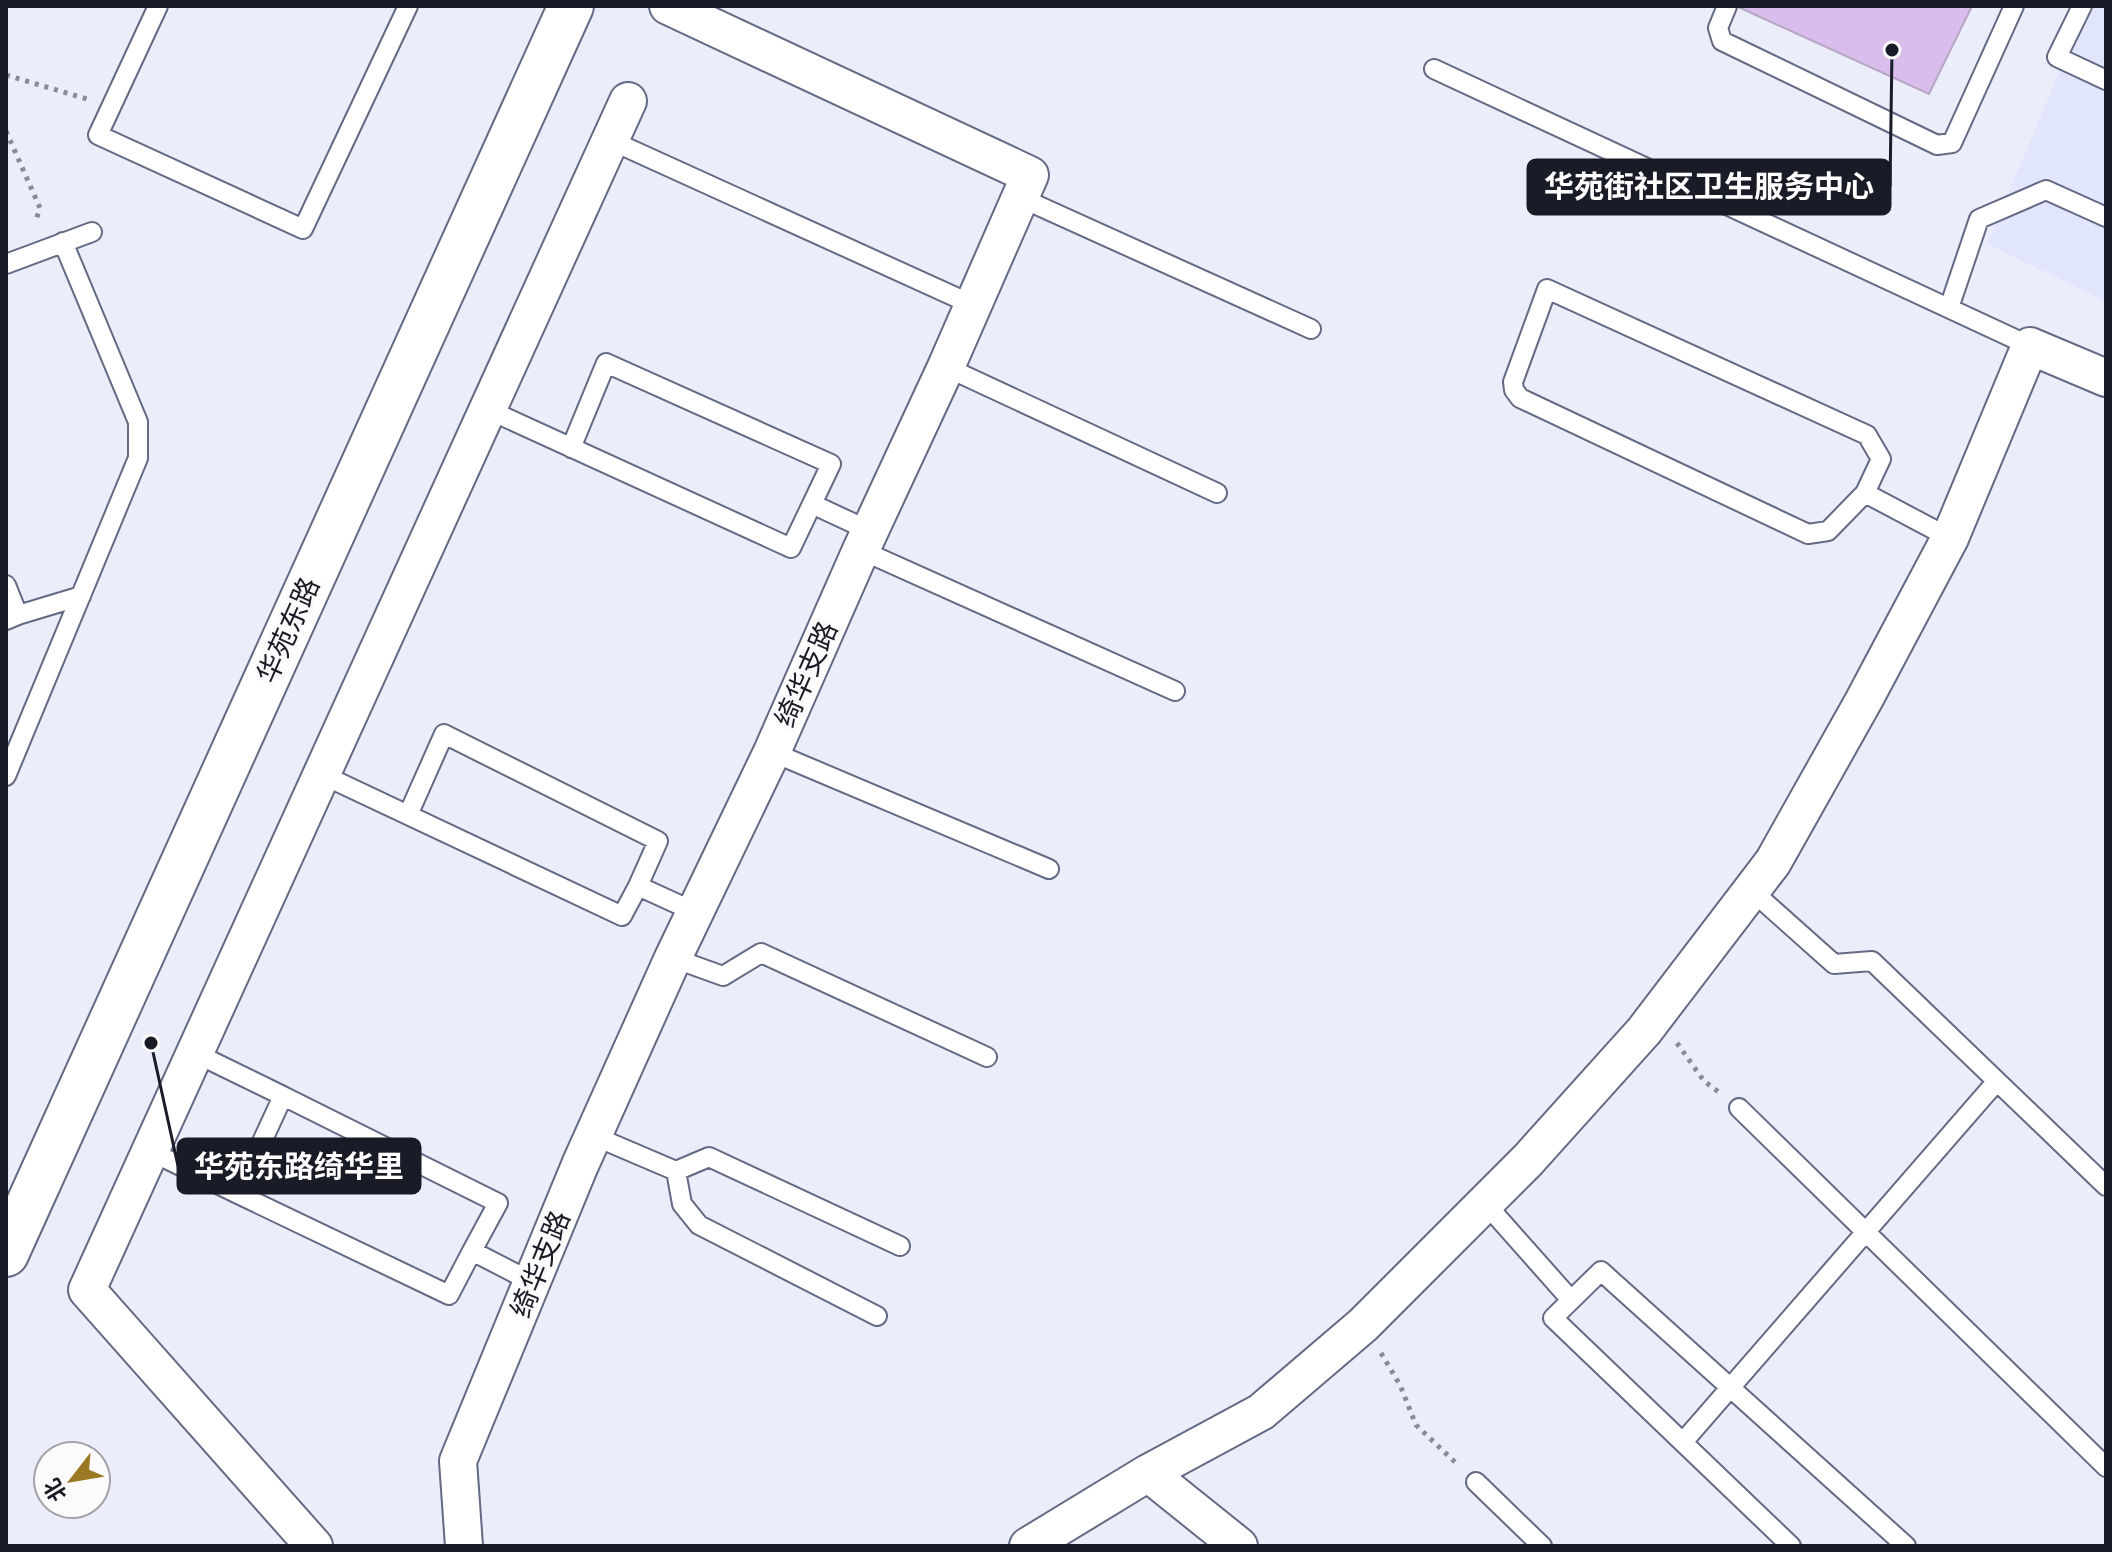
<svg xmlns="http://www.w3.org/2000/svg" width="2112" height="1552" viewBox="0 0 2112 1552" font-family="Jost,'Noto Sans SC',sans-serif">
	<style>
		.built { fill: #e1e6fd }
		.building { fill: #d8bded; stroke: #b7a7c3; stroke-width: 2 }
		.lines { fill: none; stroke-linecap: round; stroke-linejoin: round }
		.service-casing { stroke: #646984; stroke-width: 22 }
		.minor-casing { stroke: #646984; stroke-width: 40 }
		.tertiary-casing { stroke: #646984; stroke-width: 48 }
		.path { stroke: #898b97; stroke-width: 5; stroke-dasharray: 4 6; stroke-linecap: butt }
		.service { stroke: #fff; stroke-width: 18 }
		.minor { stroke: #fff; stroke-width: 36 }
		.tertiary { stroke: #fff; stroke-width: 44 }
		.labels { text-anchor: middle; stroke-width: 7; stroke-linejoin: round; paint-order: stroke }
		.street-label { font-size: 28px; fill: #191b26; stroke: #fbfbfb }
		.leader { fill: none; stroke: #191b26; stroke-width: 3 }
		.callout-dot { fill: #191b26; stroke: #fbfbfb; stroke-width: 3 }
		.callout { fill: #191b26; stroke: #191b26; stroke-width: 3 }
		.callout-label { font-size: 30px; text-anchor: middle; font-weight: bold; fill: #fff }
	</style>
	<rect width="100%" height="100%" fill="#ebedfa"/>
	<path class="built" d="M2087,6H2106V301L1987,244Z"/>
	<path class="building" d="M1736,6H1972L1929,94Z"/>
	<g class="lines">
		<g class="service-casing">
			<path id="service" d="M158,6L98,135L303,229L408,6
				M1727,6L1718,28L1722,41L1937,145L1952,143L2014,6
				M2082,6L2057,57L2106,80
				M1434,69L2030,346
				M610,140L973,305
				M1019,197L1311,329
				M6,264L92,232
				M1949,308L1979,219L2046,190L2106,217
				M946,367L1217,493
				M487,409L791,548L812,504L870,531
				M571,448L606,363L831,464L812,504
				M1865,493L1881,459L1867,435L1547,289L1513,382L1514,390L1520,398L1808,534L1828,531L1865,493L1950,538
				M861,550L1175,691
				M6,585L18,615L6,620
				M18,615L81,596
				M772,752L1049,869
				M321,774L622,916L638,886L695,912
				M6,776L138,458V422L63,242
				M408,815L444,734L658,841L638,886
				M1751,890L1834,964L1872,961L2106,1186
				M673,958L723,976L761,953L987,1057
				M195,1053L283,1096
				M1739,1108L2106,1467
				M594,1136L676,1171L709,1157L900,1246
				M150,1151L238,1194
				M676,1171L682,1204L699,1225L877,1316
				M1485,1203L1571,1300
				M472,1251L498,1203L283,1096L238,1194L449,1295L472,1251L532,1282
				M1683,1442L1997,1081
				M1476,1482L1542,1546
				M1791,1546L1553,1318L1601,1271L1906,1546"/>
		</g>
		<g class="minor-casing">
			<path id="minor" d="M1148,1473L1239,1546
				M314,1546L87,1290L628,101
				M464,1546L458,1461L580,1165L673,958L772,752L861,550L946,367L1030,175L668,6
				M1028,1546L1148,1473L1261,1412L1363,1325L1528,1160L1644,1031L1773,862L1864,700L1950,538L2030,346L2106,378"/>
		</g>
		<g class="tertiary-casing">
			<path id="tertiary" d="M6,1254L571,6"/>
		</g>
		<path class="path" d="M6,75L87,99
			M6,131L40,208L35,223
			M1677,1043L1704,1081L1720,1093
			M1381,1353L1400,1385L1416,1425L1458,1465"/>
		<use href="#service" class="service"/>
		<use href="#minor" class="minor"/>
		<use href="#tertiary" class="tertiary"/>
	</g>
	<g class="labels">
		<g class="street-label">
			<text transform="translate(288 630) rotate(-66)" y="10">华苑东路</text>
			<text transform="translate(806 674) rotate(-66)" y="10">绮华支路</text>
			<text transform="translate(540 1264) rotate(-68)" y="10">绮华支路</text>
		</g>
	</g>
	<path class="leader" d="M1892 50L1890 187M151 1043L178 1166"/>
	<g class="callout-dot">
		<circle cx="1892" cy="50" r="8"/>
		<circle cx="151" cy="1043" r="8"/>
	</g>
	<g class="callout">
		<rect x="1528" y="160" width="362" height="54" rx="8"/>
		<rect x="178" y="1139" width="242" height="54" rx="8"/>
	</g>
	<g class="callout-label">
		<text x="1709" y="197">华苑街社区卫生服务中心</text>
		<text x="299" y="1177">华苑东路绮华里</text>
	</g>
	<rect width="2112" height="1552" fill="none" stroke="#191b26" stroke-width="16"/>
	<g transform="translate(72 1480) rotate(239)"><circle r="38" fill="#fbfbfb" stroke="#a1a1a6" stroke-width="2"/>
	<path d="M0-6L14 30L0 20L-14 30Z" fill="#9b7923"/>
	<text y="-12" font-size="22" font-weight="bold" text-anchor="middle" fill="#191b26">北</text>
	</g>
</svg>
